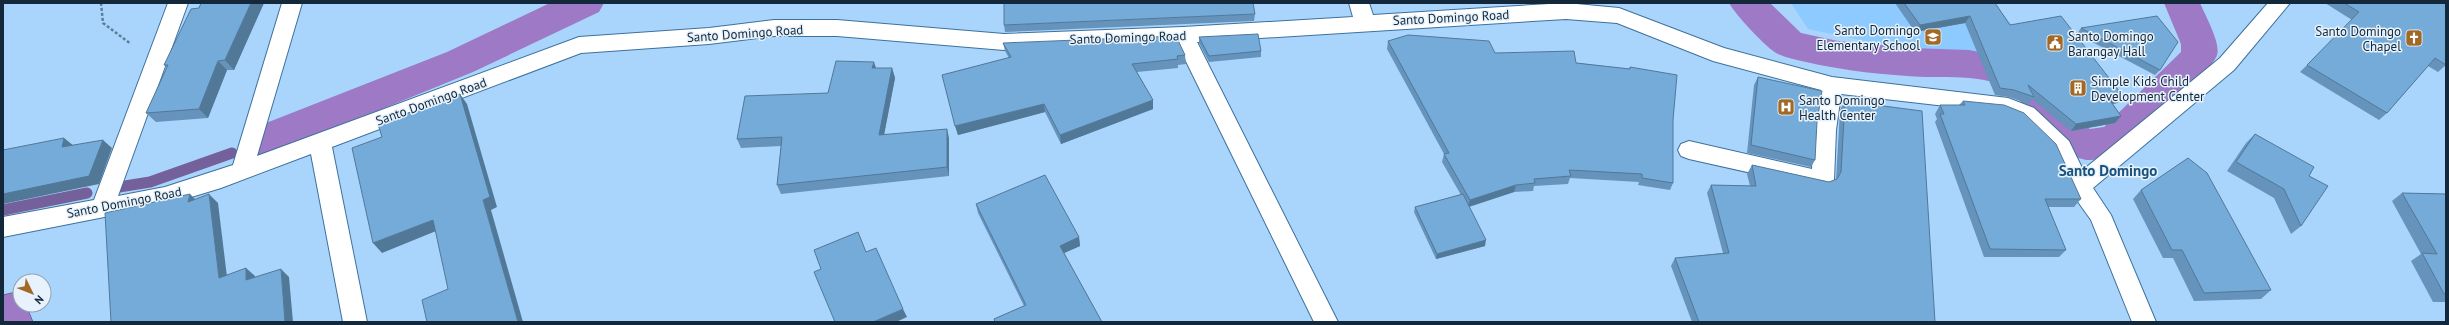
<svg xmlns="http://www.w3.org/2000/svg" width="2449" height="325" viewBox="0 0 2449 325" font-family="'PT Sans',sans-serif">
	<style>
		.built { fill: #8ccaff }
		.water { fill: #9e79c6; stroke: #74619c }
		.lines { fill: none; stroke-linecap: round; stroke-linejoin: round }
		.stream { stroke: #74619c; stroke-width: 11 }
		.canal { fill: #9e79c6; fill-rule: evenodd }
		.minor-casing { stroke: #3d719c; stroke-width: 2 }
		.path { stroke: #5e7f9b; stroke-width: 2.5; stroke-dasharray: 3 2; stroke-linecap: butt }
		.minor { fill: #fff; fill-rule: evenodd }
		.wall { fill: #6593bb }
		.shaded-wall { fill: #527898 }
		.building { fill: #75abd9; stroke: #527898 }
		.labels { text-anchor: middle; stroke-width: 3; stroke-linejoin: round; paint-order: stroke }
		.street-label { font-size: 13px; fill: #13293b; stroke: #e7f2fc }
		.poi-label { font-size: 13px; fill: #13293b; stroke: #e7f2fc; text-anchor: start }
		.quarter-label { font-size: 15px; font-weight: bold; fill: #1b527b; stroke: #e7f2fc }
	</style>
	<rect width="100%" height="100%" fill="#a9d5fc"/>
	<path class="built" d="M1791,3H1994L2027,44L1956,60L1808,29Z"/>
	<path class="water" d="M20,291V305H26L33,322H3V295Z"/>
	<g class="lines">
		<path class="stream" d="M119,187L150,182L232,153
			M3,210L87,193"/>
		<path class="canal" d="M550,3H604L599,12L473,72L274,153L260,157L246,153L241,142L246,131L447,52Z
			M1729,3H1770L1801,33L1838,41L1911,48L1969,50L2014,59L2036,68L2045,77L2071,116L2090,129L2104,127L2181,52V44L2164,3H2200C2205,15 2221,43 2217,55C2213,69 2147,137 2132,148C2124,155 2097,161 2086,160C2072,157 2053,148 2043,138C2027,119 2023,90 1996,83C1974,76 1948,77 1925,77C1885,75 1845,71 1806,62C1797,60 1787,58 1778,54C1767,49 1735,14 1729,3Z"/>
		<g class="minor-casing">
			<path id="minor" d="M168,3H188L118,196L165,187L233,165L282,3H302L257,156L579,37L709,28L774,20H837L1004,34L1183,27L1353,17L1349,3H1369L1373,15L1566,3L1619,8L1724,48L1832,77L2008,98L2034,108L2069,141L2083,170L2220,58L2268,3H2290L2234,70L2093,188L2111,215L2156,322H2132L2091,220L2071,192L2053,153L2018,120L1998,112L1841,94L1836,130L1834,180L1831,186L1823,189L1689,159L1681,156L1678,150L1681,144L1689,141L1812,169L1814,130L1821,90L1713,61L1617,23L1566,19L1197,42L1338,322H1314L1177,43L1004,50L837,36H774L709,44L581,53L332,147L367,322H343L311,154L221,188L165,205L3,237V217L94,200Z"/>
		</g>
		<path class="path" d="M101,3L103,23L131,44"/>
		<use href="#minor" class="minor"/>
	</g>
	<path class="wall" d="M201,3H264L234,70H227L208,118L156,122L146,113L167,67L164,65L199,8Z
		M1895,3H1995L2010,25L2123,96L2117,103L2113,104L2121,116L2115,123L2071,131L2032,99L2029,104L2009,97L1995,95L1965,23L1915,32Z
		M2325,3H2446V65L2438,72L2428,66L2387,113L2379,120L2300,72L2352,20Z
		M1255,14L1254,21L1005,32L1004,25Z
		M2081,28L2160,70L2155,75L2077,34Z
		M1199,37L1261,51V57L1209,62L1199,43Z
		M1388,41L1495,53L1629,69L1630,67L1673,120V183L1670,190L1638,185L1639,182L1570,178L1568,184L1534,186L1533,191L1514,192L1469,207L1485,246L1436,259L1414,212L1415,207L1461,195L1442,162L1444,154L1387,49Z
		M1003,43L1185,55L1186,64L1178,65V68L1137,72L1153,100V109L1061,144L1045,112L958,135L942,75L1009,58L1005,51Z
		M876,68H892L895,78L884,135L949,138V176L781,194L777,185L781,146L741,148L737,139Z
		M1758,77L1815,160L1811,167L1747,153L1754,85Z
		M1845,101L1935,322H1692L1671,266L1675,258L1723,253L1707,193L1711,185L1750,186L1747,174L1752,165L1829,182L1836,180L1840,110Z
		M1963,101L2081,199L2074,207H2048L2066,250L2059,257H1984L1935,122L1937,119L1935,114L1940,105H1959Z
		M2255,134L2309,176L2301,226L2291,234L2274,198L2227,171L2246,143Z
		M2141,190L2271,290L2261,299L2194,301L2173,258H2163L2133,199Z
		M2402,193L2446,194V302H2433L2411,261L2421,254L2392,201Z
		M976,204L1079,237L1080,246L1064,253L1102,322H995L994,319L1024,306L978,213Z"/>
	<path class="shaded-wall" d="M251,3H264L234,70L225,60Z
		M1970,16L1965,23L1915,32L1920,25Z
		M218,61L227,70L208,118L199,109Z
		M874,62L877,71L872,68Z
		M892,68L895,78L882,145L879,135Z
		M460,94L467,104L497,207L491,210L523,322H518L483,200Z
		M2123,96L2117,103L2103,106L2109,99Z
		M1153,100V109L1061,144L1060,135Z
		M1044,104L1045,112L958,135L955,126Z
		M2121,116L2115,123L2071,131L2076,124Z
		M947,129L949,138V176L947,167Z
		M64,138L74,146L62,147Z
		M103,140L112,148L99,184L3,204V194Z
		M1516,185L1514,192L1468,207L1470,200Z
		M190,194L199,203L188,202Z
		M209,194L218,203L228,285L219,278Z
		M433,220L441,229L382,253L373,243Z
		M1079,237L1080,246L1062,254L1060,246Z
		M1486,240L1485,246L1436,259L1437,254Z
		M246,268L255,276V288L246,280Z
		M281,269L289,277L293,322H285Z
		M903,309L907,317L896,322H873Z"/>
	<path class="building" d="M201,3H251L225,60L218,61L199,109L146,113L168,65H164L191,9L199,8Z
		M1004,3H1253L1255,14L1004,25Z
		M1904,3H1995L2010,25L2061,16L2123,96L2109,99L2121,116L2076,124L2028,85L2034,97L2014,90L2000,88L1970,16L1920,25Z
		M2344,3H2446V65L2435,58L2387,113L2307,65L2359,12Z
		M2157,16L2178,42L2160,70L2081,28Z
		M1258,34L1261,51L1209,56L1199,37Z
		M1408,35L1489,41L1495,53L1574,51L1576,63L1630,69V67L1677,75L1673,120V183L1642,178V174L1569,170L1571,176L1534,179L1535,183L1516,185L1470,200L1444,154L1449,153L1388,41Z
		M1176,36L1185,55L1177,56L1178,59L1132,64L1153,100L1060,135L1044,104L955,126L942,75L1011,57L1003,43Z
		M836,61L874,62L872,68H892L879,135L947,129V167L777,185L782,137L737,139L745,96L828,93Z
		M1758,77L1822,91L1817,122L1815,160L1751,145Z
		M460,94L490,197L483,200L518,322H427L422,300L448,289L433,220L373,243L352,148L382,137L378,124Z
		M1845,101L1922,111L1935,322H1699L1675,258L1729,253L1711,185L1756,186L1752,165L1829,182L1837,179L1841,172Z
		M1963,101L2004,105L2024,113L2056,144L2081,199H2045L2066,250L1990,249L1940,114H1944L1940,105H1965Z
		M2255,134L2314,167L2309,176L2328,186L2301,226L2284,189L2236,162Z
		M64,138L62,147L103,140L89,176L3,194V150Z
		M2188,158L2207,173L2271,290L2204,293L2182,250H2172L2141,190Z
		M1045,175L1079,237L1060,246L1102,322H995L994,319L1026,305L976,204Z
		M2402,193L2446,194V294H2444L2422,253L2437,254Z
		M190,194L188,202L209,194L219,278L246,268V280L281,269L285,322H111L105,213Z
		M1463,194L1486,240L1437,254L1415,207Z
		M858,232L866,252L876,248L903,309L873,322H835L814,272L821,269L814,250Z"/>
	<defs>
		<g id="school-square" transform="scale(0.9)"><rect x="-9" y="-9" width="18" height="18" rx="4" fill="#a16826" stroke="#e7f2fc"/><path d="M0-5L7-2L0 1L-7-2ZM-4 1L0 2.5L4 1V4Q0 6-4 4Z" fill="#fff"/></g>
		<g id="church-square" transform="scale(0.9)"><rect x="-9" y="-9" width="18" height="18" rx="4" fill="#a16826" stroke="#e7f2fc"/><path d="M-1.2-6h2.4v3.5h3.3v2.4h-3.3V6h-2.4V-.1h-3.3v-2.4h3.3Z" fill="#fff"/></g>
		<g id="civic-square" transform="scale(0.9)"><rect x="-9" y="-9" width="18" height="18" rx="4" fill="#a16826" stroke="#e7f2fc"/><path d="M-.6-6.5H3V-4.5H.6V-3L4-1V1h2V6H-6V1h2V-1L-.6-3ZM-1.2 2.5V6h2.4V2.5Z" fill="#fff"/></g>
		<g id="building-square" transform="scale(0.9)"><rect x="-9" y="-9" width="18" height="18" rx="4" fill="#a16826" stroke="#e7f2fc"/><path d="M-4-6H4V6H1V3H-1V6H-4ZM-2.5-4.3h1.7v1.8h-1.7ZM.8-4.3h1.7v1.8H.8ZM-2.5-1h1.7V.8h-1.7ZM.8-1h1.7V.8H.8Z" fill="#fff"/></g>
		<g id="hospital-square" transform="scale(0.9)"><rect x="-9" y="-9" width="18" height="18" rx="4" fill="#a16826" stroke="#e7f2fc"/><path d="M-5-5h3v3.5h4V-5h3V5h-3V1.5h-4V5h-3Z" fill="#fff"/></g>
	</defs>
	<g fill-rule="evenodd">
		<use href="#school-square" x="1933" y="37"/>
		<use href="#church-square" x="2414" y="38"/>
		<use href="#civic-square" x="2055" y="43"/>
		<use href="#building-square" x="2078" y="88"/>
		<use href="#hospital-square" x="1786" y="107"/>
	</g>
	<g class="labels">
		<g class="street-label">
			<text transform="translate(1451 17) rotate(-3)" y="5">Santo Domingo Road</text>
			<text transform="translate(745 33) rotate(-4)" y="5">Santo Domingo Road</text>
			<text transform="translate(1128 37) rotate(-2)" y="5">Santo Domingo Road</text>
			<text transform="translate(431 101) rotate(-20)" y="5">Santo Domingo Road</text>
			<text transform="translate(124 202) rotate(-11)" y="5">Santo Domingo Road</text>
		</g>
		<g class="poi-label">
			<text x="1920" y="35" text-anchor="end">Santo Domingo<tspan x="1920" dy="15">Elementary School</tspan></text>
			<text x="2401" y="36" text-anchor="end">Santo Domingo<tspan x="2401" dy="15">Chapel</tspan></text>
			<text x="2068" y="41">Santo Domingo<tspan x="2068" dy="15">Barangay Hall</tspan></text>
			<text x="2091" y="86">Simple Kids Child<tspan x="2091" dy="15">Development Center</tspan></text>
			<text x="1799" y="105">Santo Domingo<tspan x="1799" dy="15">Health Center</tspan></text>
		</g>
		<g class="quarter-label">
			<text x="2108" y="176">Santo Domingo</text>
		</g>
	</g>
	<rect width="2449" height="325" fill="none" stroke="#13293b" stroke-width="8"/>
	<g transform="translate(32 293) rotate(133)"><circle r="19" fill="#e7f2fc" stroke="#92a2af"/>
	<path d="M0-3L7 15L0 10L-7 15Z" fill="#a16826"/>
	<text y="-6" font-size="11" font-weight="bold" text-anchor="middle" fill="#13293b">N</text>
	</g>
</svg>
